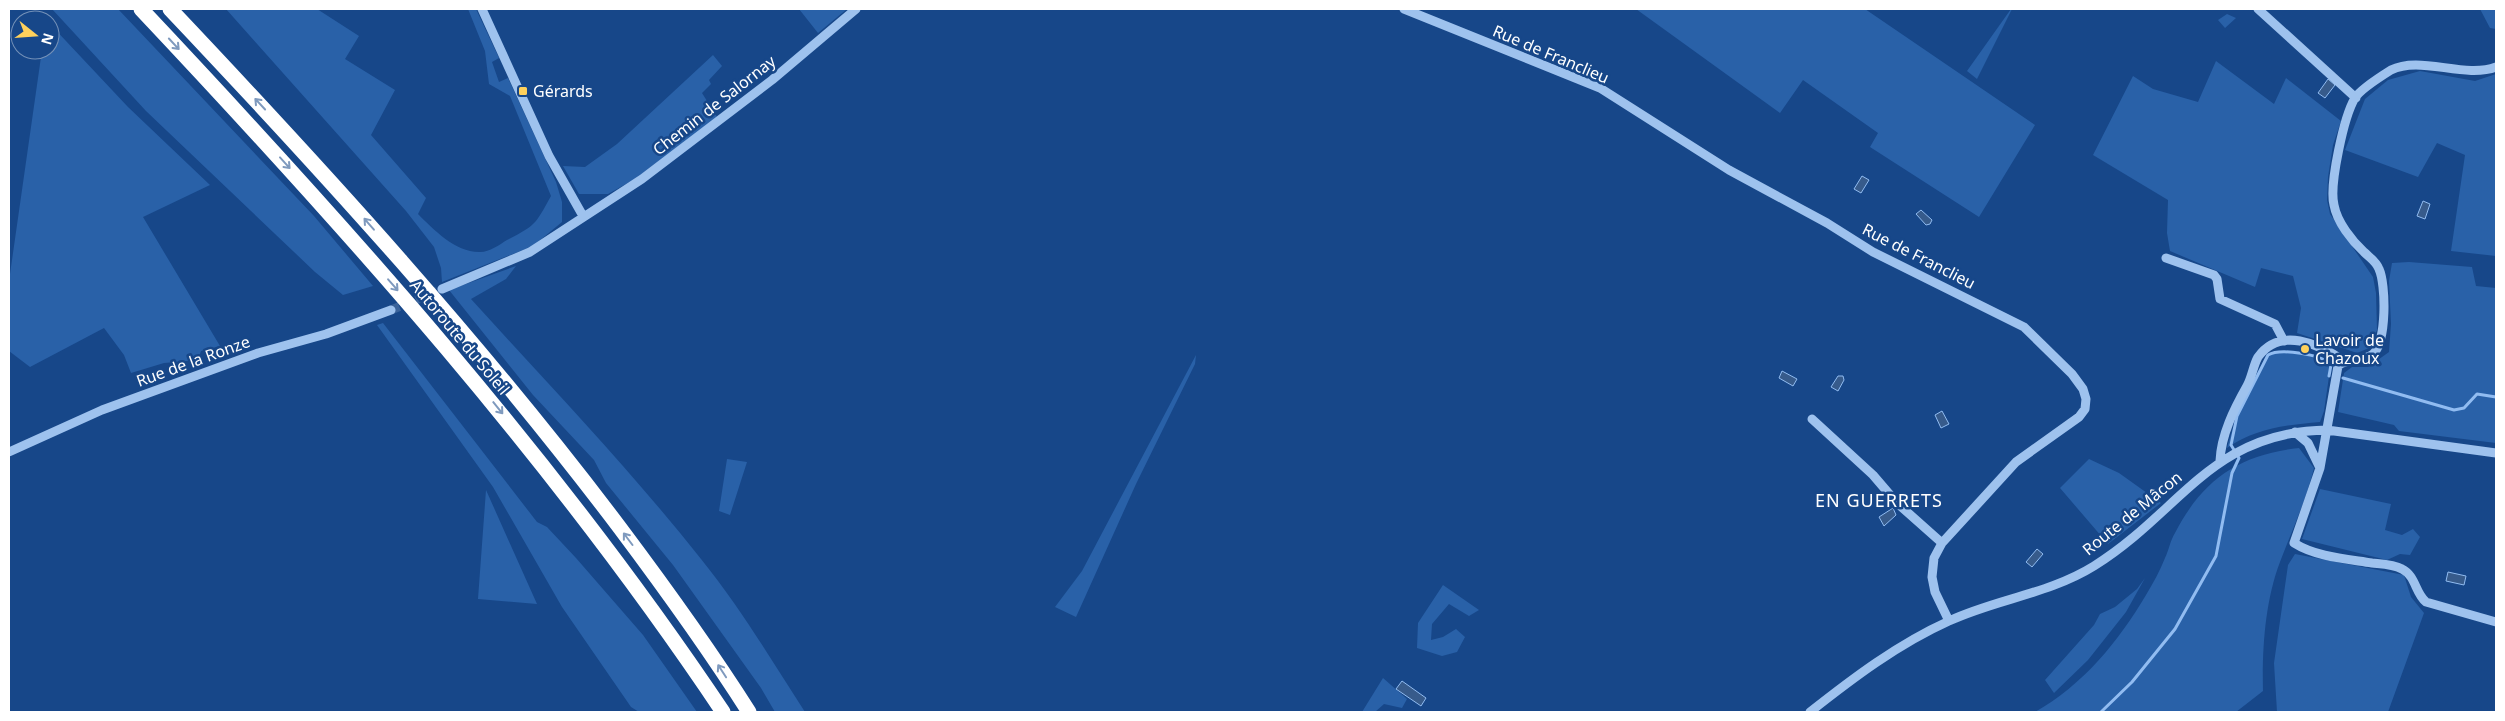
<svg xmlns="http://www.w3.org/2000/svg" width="2505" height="721" viewBox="0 0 2505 721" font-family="'Noto Sans',sans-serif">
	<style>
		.green { fill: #2961a8 }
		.water { fill: #375b8b; stroke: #91bcf1 }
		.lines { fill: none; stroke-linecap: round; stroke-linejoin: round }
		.stream { stroke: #91bcf1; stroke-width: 3 }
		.minor-tunnel { stroke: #3a639b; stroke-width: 9; stroke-dasharray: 9 4.5; stroke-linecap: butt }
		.minor { stroke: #9ec2ee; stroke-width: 9 }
		.highway { stroke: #fff; stroke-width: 15 }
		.oneway { stroke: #7f9abe }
		.poi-dot { fill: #ffd15c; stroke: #174789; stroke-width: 2 }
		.labels { text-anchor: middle; stroke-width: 5; stroke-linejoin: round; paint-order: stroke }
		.street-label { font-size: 16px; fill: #fff; stroke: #174789 }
		.poi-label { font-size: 16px; fill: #fff; stroke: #174789; text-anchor: start }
		.neighbourhood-label { font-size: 18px; letter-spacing: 1px; fill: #fff; stroke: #174789 }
	</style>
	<rect width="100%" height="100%" fill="#174789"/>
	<path class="green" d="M52,9H118L314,216L373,286L343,295L315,272L146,111Z
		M226,9H317L359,36L345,59L395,90L371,135L426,198L418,214C433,229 455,252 479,252C488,253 499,245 507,240C536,225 535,225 551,196L510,96L489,84L485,51L468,9H476L499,58L492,62L499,82L508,78L556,182L562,202V222L533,246L442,282L441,268L434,247L406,211Z
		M799,9H847L818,33Z
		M1636,9H1865L2035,125L1979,217L1870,147L1878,133L1803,80L1780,113Z
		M2011,9H2012L1977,79L1967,71Z
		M2480,9H2496V29L2490,28Z
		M2227,14L2236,18L2225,28L2218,20Z
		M50,24L128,107L210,185L143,217L220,346L201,351L198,360L164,363L131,373L124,355L104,328L30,367L9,351V281L42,50H50Z
		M713,55L722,66L709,80L711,84L702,93L717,117L635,179L608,194H579L563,166L585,167L617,144Z
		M2216,61L2274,104L2286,78L2341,121L2333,145L2328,177L2327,200L2330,214L2373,277L2376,293L2377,330L2369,348L2357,353L2297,333L2301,308L2293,276L2261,268L2255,287L2170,251L2167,233L2168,200L2093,155L2133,76L2153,89L2198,102Z
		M2420,71L2475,81L2496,74V256L2451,251L2465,155L2437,143L2418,177L2345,150L2365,99L2388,80Z
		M2409,262L2472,267L2476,286L2496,288V443L2399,431L2394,425L2338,412L2344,373L2352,367H2368L2389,352L2391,324L2389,281L2392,263Z
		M516,266L506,279L471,299C548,384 629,468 701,559C740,607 772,661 805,712H775L761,688L673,565L606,483L594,460L533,395L449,290Z
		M383,323L537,522L547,527L576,558L643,635L697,712H639L631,707L562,607L493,487L377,325Z
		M2272,352H2295L2331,363L2324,411L2320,422C2286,425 2256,428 2227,448C2235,419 2252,375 2272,352Z
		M1196,355L1195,364L1136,484L1076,617L1055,607L1082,571Z
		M2299,448L2314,468C2306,501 2292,530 2280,562C2265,601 2262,649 2263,691L2236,712H2035C2083,685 2118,642 2146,595C2153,583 2160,571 2165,558C2169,550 2170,541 2175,533C2203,479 2239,455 2299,448Z
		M727,459L747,462L730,515L719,511Z
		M2089,459L2119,473L2161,503L2108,544L2060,488Z
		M2320,489L2391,504L2385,530L2402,535L2413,529L2420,537L2410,555L2400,554L2387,560L2302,539Z
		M486,490L537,604L478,599Z
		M2295,554L2404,575L2411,597L2424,613L2388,712H2277L2274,663L2288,565Z
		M2145,578L2126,612L2088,660L2054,693L2045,680L2094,625L2100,614L2115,607L2137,589Z
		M1443,585L1479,610L1469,616L1449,604L1432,624L1431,640L1443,637L1456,629L1465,637L1457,652L1442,656L1417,648L1418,623Z
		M1383,678L1407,699L1402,708L1384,704L1375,712H1362Z"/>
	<path class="water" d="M2328,79L2335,85L2325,98L2318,93Z
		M1862,176L1869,180L1861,193L1854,189Z
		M2423,201L2430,204L2425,219L2417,216Z
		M1921,210L1932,220L1930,224L1926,225L1916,214Z
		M1782,371L1797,379L1793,386L1779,378Z
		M1838,376H1843L1844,380L1838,391L1831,387Z
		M1942,411L1949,424L1941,428L1935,415Z
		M1893,508L1896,515L1884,526L1879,517Z
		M2037,549L2043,554L2032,567L2026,562Z
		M2448,572L2466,576L2464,585L2446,581Z
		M1402,681L1426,698L1421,706L1396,689Z"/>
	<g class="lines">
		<path class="stream" d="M2343,378L2454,410L2464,408L2477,394L2496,397
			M2101,712L2132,682L2175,629L2216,556L2232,473L2239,458L2231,445L2237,416L2268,355C2280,348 2322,354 2331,365L2329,376"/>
		<path class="minor-tunnel" d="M391,310L442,289"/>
		<path class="minor" d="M482,9L549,156L583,216
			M1404,9L1600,88L1729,170L1827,223L1873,252L2024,327L2072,374L2083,389L2086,399L2085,409L2079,417L2016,462L1942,543L1934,558L1932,577L1935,592L1949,621
			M2258,9L2356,98
			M2166,258L2214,275L2217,279L2220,299L2275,324L2284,341
			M442,289L530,252L642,179L772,80L856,9
			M1812,419L1873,475L1897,503L1942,543
			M2295,432L2308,443L2320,468L2338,366C2348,357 2363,362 2373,354C2387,342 2386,284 2379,269C2376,261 2370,258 2364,252C2352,241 2337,222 2334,205C2329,185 2344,116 2355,98C2360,90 2383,75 2391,70C2420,55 2464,79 2496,67
			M9,452L102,410L258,353L326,334L391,310
			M2220,461C2221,435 2234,409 2247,386C2252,377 2253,366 2258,357C2280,326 2319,344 2344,361
			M2320,468L2294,543C2316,557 2347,559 2372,563C2382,564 2393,564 2402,569C2416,576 2415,593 2426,602L2496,622
			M1810,712C1853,678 1898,644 1949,621C1996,599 2049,594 2094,566C2181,512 2210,432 2327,430L2496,453"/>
		<path class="highway" d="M141,9C350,231 553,458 723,712
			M170,9C327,175 482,345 620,528C665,588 709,649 749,712"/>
	</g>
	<defs><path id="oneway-shaft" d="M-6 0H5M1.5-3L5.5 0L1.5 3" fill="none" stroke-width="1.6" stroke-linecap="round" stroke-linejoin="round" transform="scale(1.25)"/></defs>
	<g class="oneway">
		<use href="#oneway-shaft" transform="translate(174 44) rotate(47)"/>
		<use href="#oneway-shaft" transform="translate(260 104) rotate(-133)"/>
		<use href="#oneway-shaft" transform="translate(285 163) rotate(48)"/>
		<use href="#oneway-shaft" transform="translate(369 224) rotate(-131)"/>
		<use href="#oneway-shaft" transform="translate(393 285) rotate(49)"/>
		<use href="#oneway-shaft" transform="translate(498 408) rotate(51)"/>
		<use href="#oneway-shaft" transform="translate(628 539) rotate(-127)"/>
		<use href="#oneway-shaft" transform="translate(722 671) rotate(-123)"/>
	</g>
	<g class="poi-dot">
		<rect x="518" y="86" width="10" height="10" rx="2.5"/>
		<circle cx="2305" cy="349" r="5"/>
	</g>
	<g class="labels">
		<g class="street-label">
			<text transform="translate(1551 54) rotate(23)" y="6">Rue de Franclieu</text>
			<text transform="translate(714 105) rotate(-38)" y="6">Chemin de Salornay</text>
			<text transform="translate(1919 256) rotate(27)" y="6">Rue de Franclieu</text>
			<text transform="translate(460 337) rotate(50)" y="6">Autoroute du Soleil</text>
			<text transform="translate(193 361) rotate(-20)" y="6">Rue de la Ronze</text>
			<text transform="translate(2132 513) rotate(-39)" y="6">Route de Mâcon</text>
		</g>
		<g class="poi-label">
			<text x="533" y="97">Gérards</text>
			<text x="2315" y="346">Lavoir de<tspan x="2315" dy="18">Chazoux</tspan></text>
		</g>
		<g class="neighbourhood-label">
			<text x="1879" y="507">EN GUERRETS</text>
		</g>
	</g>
	<rect width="2505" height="721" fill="none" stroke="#ffffff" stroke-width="20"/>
	<g transform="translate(35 35) rotate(107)"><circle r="24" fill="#174789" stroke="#7491b8"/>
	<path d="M0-4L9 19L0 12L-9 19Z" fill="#ffd15c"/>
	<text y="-8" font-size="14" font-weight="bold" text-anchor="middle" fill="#ffffff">N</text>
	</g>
</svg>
